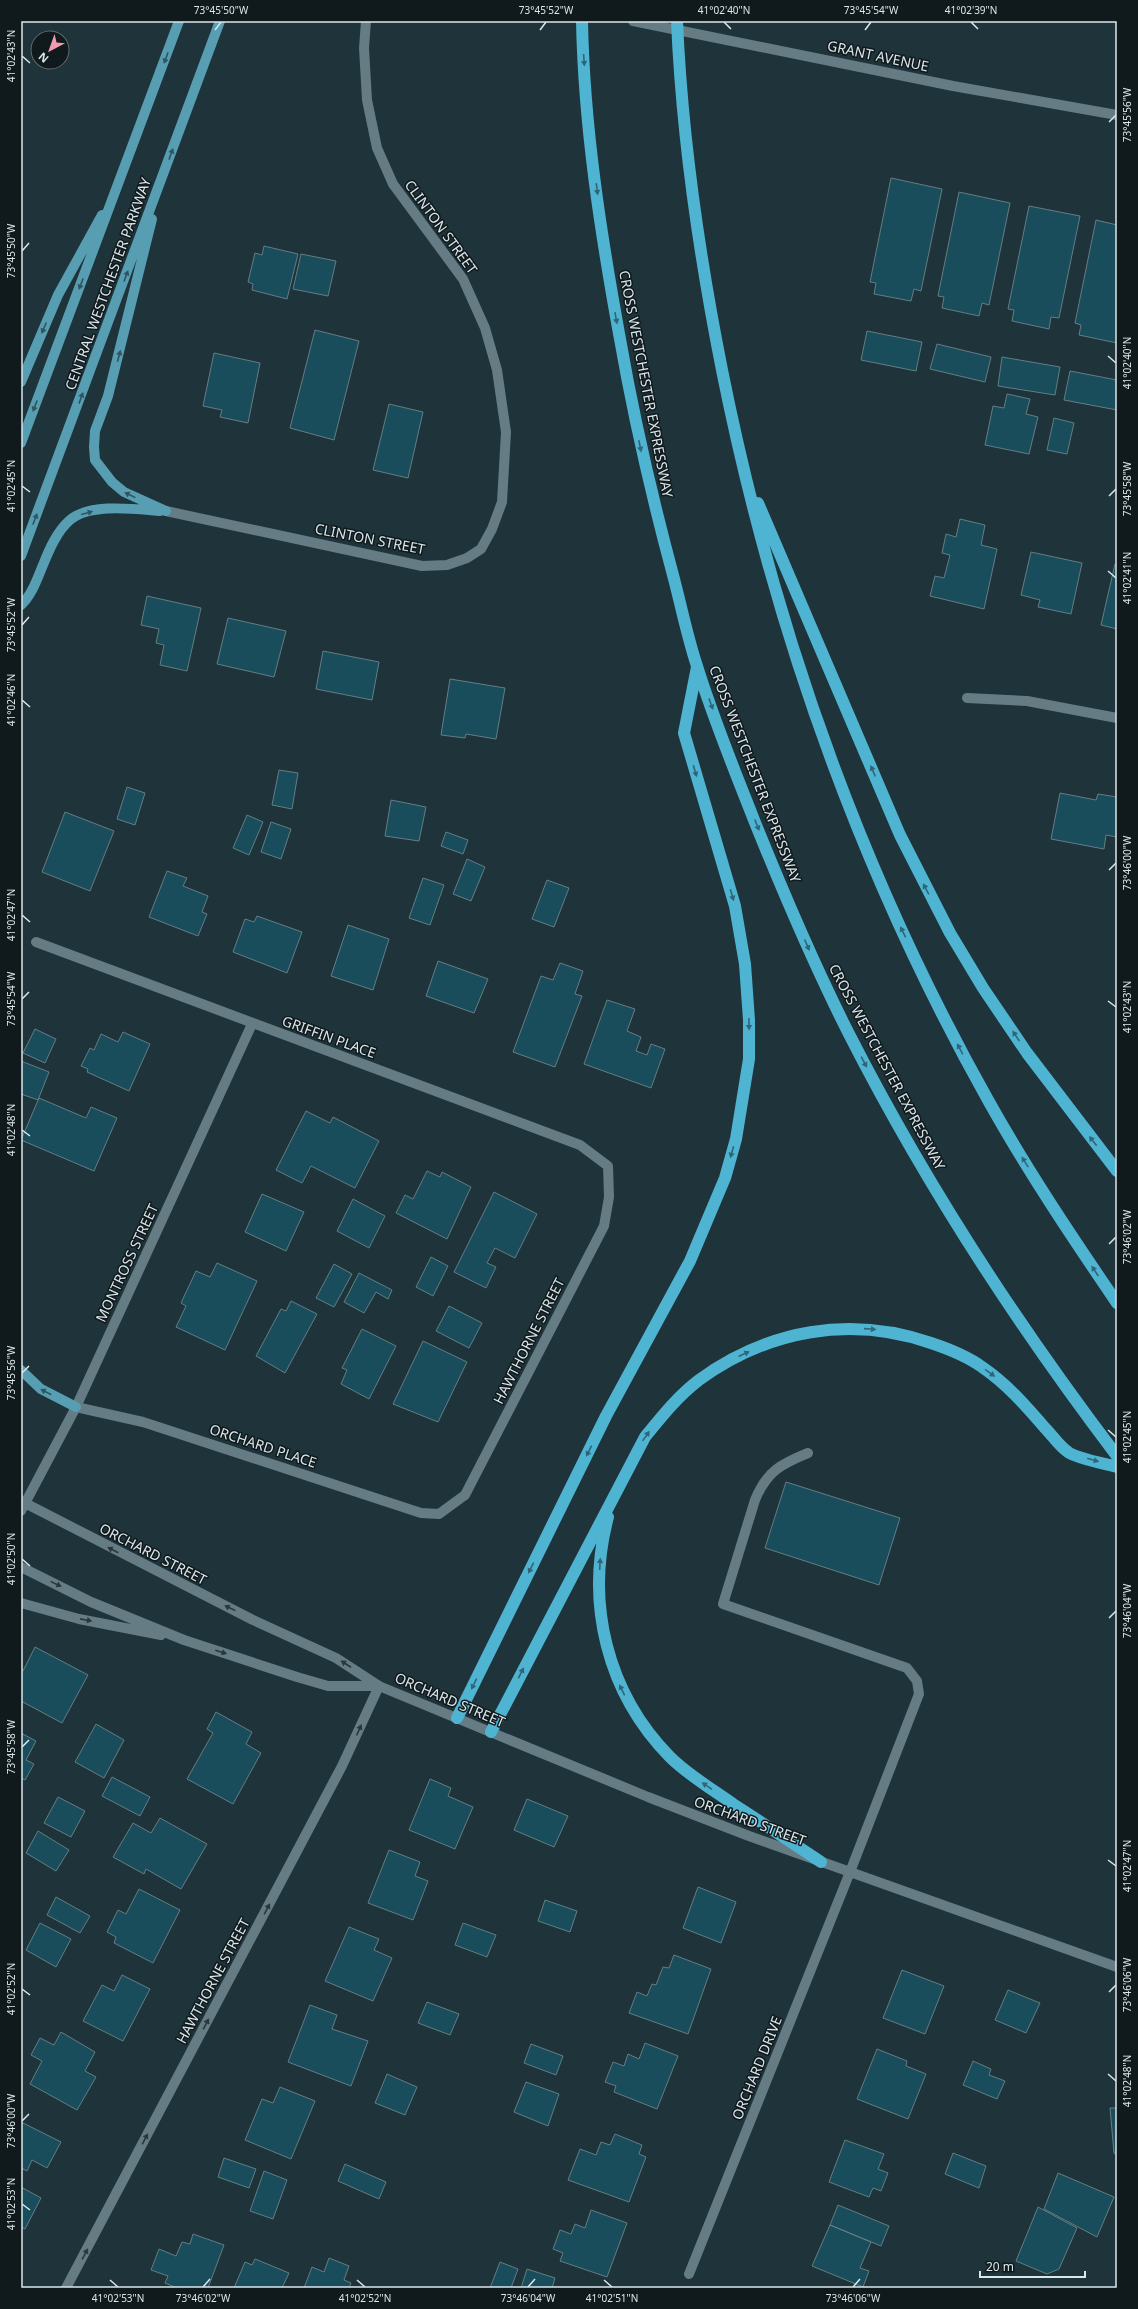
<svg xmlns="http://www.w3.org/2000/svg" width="1138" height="2309" viewBox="0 0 1138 2309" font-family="'Noto Sans',sans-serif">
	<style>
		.building { fill: #1a4d5b; stroke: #657d84 }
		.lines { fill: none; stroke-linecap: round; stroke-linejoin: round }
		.lane { stroke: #657c84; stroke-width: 10 }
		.street { stroke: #657c84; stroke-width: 10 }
		.secondary { stroke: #657c84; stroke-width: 10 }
		.primary { stroke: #579eb3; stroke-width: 10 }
		.highway { stroke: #4eb4d2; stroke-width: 12 }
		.oneway { fill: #305560 }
		.oneway2 { fill: #2f6677 }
		.oneway3 { fill: #2a373b }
		.ticks { fill: none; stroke: #dae7eb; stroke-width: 1.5 }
		.labels { text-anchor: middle; stroke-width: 3; stroke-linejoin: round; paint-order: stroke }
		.street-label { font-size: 14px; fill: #dae7eb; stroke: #10191c }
		.neatline { fill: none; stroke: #dae7eb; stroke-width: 1.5 }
		.ticks-label { font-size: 10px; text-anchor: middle; fill: #dae7eb }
	</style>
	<rect width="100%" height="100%" fill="#1e333a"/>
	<path class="building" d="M891,178L942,189L921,291L914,289L911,301L874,294L876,283L870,282Z
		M959,192L1010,203L989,305L982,303L979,316L942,308L944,297L938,296Z
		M1029,206L1080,216L1059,318L1051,317L1049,329L1012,321L1014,310L1008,309Z
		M1096,220L1117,225V343L1079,335L1081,325L1075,323Z
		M264,246L298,254L287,299L252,290L253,284L248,282L255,253L262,255Z
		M301,254L336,261L328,296L293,289Z
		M315,330L359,341L334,440L290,428Z
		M867,331L922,342L916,371L861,360Z
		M937,344L991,357L985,382L930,369Z
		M214,353L260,363L248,423L220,417L222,410L203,406Z
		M1002,357L1060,367L1055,395L998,386Z
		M1070,371L1117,380V410L1064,400Z
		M1007,394L1030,399L1026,414L1038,417L1029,454L985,445L993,406L1004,408Z
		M389,404L423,412L408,478L373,470Z
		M1054,418L1074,423L1067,454L1047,450Z
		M960,519L985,525L981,545L997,549L984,609L930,596L935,576L944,578L950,555L942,553L946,534L956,537Z
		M1031,552L1082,563L1071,614L1038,607L1040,600L1021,595Z
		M1115,564L1117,565V629L1101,625Z
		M147,596L201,608L187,671L160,665L164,645L156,643L159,629L141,625Z
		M228,618L286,631L274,677L217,664Z
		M323,651L379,662L372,700L316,689Z
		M450,679L505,688L496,739L466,734L465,738L441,735Z
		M279,770L298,773L292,809L272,805Z
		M127,787L145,793L135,825L117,819Z
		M1060,793L1096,800L1098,794L1117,797V837L1106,835L1104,849L1051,839Z
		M391,800L426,807L419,841L385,836Z
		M65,812L114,831L90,891L42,872Z
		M247,815L263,822L249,855L233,848Z
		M271,822L291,829L281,859L261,852Z
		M446,832L468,840L463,854L441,846Z
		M467,859L485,867L471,901L453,894Z
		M167,871L187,878L183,886L208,896L202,912L207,914L198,936L149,917Z
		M423,878L444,885L430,925L409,918Z
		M547,880L569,888L554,927L532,919Z
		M257,916L302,932L287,973L233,952L245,919L254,922Z
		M348,925L389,939L373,990L331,976Z
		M438,961L488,979L474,1013L426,996Z
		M560,963L583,971L575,994L582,996L555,1067L513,1052L541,976L553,980Z
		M607,1000L635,1009L627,1031L641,1037L636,1051L647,1055L651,1044L665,1049L651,1088L584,1064Z
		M35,1029L56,1039L45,1063L23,1053Z
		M123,1032L150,1044L129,1091L87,1072L88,1069L81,1066L90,1048L94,1050L101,1034L118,1042Z
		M21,1061L49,1072L38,1100L21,1094Z
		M39,1098L86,1118L91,1107L117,1118L94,1171L21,1140Z
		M306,1111L330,1123L333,1117L379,1141L355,1188L311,1166L302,1183L276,1170Z
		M427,1171L440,1177L442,1172L471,1187L447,1239L396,1213L405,1195L413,1199Z
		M494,1192L537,1214L515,1258L495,1248L487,1263L496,1267L486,1288L454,1272Z
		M262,1194L304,1212L286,1251L245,1232Z
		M353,1199L385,1216L369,1248L337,1231Z
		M431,1257L448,1266L433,1296L416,1287Z
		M217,1263L257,1281L225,1350L176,1327L186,1306L181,1303L196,1271L210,1277Z
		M334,1264L352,1274L334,1307L316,1298Z
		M359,1273L392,1290L388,1299L376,1292L364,1313L344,1302Z
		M291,1301L317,1314L285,1373L256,1356L281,1309L286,1311Z
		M449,1306L482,1323L469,1348L436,1331Z
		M362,1329L396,1346L369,1399L341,1384L347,1370L342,1368Z
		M423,1341L467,1362L438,1422L393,1404Z
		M786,1482L900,1518L879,1585L765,1548Z
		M35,1647L88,1675L62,1723L21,1701V1670L23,1671Z
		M216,1712L252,1732L246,1744L261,1753L233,1804L187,1779L213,1733L207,1729Z
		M96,1724L124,1740L104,1778L75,1762Z
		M21,1733L36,1741L26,1760L34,1764L25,1780L21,1778Z
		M112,1777L150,1797L140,1816L102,1796Z
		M430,1779L451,1788L448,1796L473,1807L455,1849L409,1830Z
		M58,1797L85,1811L71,1837L44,1823Z
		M527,1799L568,1816L554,1847L514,1830Z
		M160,1818L207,1844L181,1889L146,1869L144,1874L113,1857L133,1823L151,1833Z
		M38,1831L69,1850L56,1871L26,1853Z
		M389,1850L420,1862L415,1876L428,1881L413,1920L368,1903Z
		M698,1887L736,1902L721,1943L683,1928Z
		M139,1889L180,1910L153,1963L114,1943L116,1937L107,1932L118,1910L126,1914Z
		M56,1897L90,1916L80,1933L47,1915Z
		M545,1900L577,1911L570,1932L538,1921Z
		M40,1923L71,1939L56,1967L26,1950Z
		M463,1923L496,1935L487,1957L455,1945Z
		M349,1927L379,1939L374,1950L392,1958L373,2001L325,1981Z
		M674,1955L711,1969L688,2034L629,2013L637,1992L647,1996L652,1984L656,1985L663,1967L669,1968Z
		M902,1970L944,1986L925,2034L883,2018Z
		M122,1975L150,1989L123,2041L83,2021L102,1985L114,1991Z
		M1008,1990L1040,2003L1026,2033L995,2020Z
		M427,2002L459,2014L450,2035L418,2023Z
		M310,2005L337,2015L332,2029L368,2041L351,2086L288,2062Z
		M61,2032L95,2052L85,2071L96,2077L77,2110L30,2084L42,2061L31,2055L40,2038L54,2045Z
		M645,2043L678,2056L657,2109L614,2092L616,2086L605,2082L613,2062L624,2066L628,2054L639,2059Z
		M531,2044L563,2056L556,2075L524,2063Z
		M877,2049L907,2061L906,2066L926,2074L908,2119L857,2099Z
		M973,2061L991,2069L989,2075L1005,2081L997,2099L963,2085Z
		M387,2074L417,2087L405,2115L375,2103Z
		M526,2082L559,2094L548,2126L514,2112Z
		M280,2087L315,2101L291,2159L245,2140L262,2099L273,2103Z
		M1110,2108H1117V2155L1114,2153Z
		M21,2122L61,2142L47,2168L32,2160L27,2171L21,2168Z
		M615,2134L642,2145L639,2154L646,2157L629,2202L568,2180L580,2149L596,2155L601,2142L610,2145Z
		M845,2140L884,2154L878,2169L888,2173L881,2191L873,2188L869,2197L829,2182Z
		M953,2153L986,2166L979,2188L945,2174Z
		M224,2158L256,2169L249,2188L218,2177Z
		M345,2164L386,2182L379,2199L338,2181Z
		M264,2171L287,2180L273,2219L250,2211Z
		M1058,2173L1114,2197L1097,2237L1044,2209Z
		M21,2187L41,2198L25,2229L21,2227Z
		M838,2205L889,2226L881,2246L830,2225Z
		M1038,2207L1077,2228L1059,2269L1047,2274L1016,2261Z
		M591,2210L627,2223L607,2277L560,2261L563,2253L553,2249L560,2230L571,2234L575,2224L585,2228Z
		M830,2225L871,2242L860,2268L869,2271L863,2287L812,2266Z
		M193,2234L224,2245L208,2288H177L165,2283L168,2276L151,2270L159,2249L176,2256L182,2242L190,2244Z
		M329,2258L349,2266L344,2280L351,2283L349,2288H304L312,2267L324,2272Z
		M255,2259L289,2273L282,2288H234L245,2262L252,2265Z
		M500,2262L518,2269L511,2288H490Z
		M527,2269L555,2278L552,2288H521Z"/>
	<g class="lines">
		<path class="lane" d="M808,1453C781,1464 767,1471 755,1500L723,1604L907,1668L917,1681L919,1694L850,1872"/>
		<path class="street" d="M166,511L422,566L447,565L467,558L481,549L492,529L502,502L506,432L497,370L485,328L463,279L393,184L377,148L367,100L364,48L366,21
			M967,698L1027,701L1117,718
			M36,942L580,1145L608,1166L609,1197L604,1226L465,1495L439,1514L421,1513L143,1422L76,1407L252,1024
			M689,2274L850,1872
			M66,2288L342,1766L379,1686"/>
		<path class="secondary" d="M633,21L953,86L1117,115
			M21,1501L253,1620L336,1658L379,1686L648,1797L749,1836L1117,1967
			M21,1511L76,1407
			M21,1567L91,1602L184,1640L297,1677L328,1686H379
			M21,1603L79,1619L161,1635"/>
		<path class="primary" d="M152,219L108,396L95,431L94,447L95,460L112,482L124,492L166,511
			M21,382L58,295L102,215
			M21,443L179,21
			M21,556L220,21
			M21,605C32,595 37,579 43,565C49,550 57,531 70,520C90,503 134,509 160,511
			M21,1370L41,1389L76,1407"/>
		<path class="highway" d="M582,21C584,127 601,235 620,339C634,419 652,497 673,575C681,605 687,636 697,666C713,718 734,769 754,820C783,892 814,965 849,1034C925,1183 1016,1323 1117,1456
			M677,21C682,139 699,254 722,370C773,625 860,872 988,1100C1027,1170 1072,1237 1117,1303
			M758,503L900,835L950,933L983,988L1027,1053L1117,1171
			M608,1517C585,1603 607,1693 670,1757C688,1775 712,1789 733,1804C763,1823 792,1843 821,1862
			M457,1718L606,1416L690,1261L725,1178L736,1139L749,1059V1020L745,964L735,906L684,733L697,667
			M491,1732L645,1437C662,1416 678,1396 699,1380C768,1330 850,1315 931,1343C949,1349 967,1356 982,1367C1007,1384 1025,1405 1045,1428C1052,1435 1059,1446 1068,1452C1075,1458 1106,1464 1117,1467"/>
	</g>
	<defs><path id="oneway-solid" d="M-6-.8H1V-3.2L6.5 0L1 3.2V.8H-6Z"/></defs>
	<g class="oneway">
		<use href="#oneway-solid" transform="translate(166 58) rotate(110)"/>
		<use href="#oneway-solid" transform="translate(171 154) rotate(-70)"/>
		<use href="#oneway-solid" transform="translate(126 276) rotate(-70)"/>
		<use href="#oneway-solid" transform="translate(81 284) rotate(111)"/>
		<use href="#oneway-solid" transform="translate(44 328) rotate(113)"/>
		<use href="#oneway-solid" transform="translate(119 356) rotate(-75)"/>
		<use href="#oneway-solid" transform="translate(81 398) rotate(-70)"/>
		<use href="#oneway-solid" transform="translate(35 406) rotate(111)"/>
		<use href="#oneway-solid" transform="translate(130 495) rotate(-154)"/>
		<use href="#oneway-solid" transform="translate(87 513) rotate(-15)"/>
		<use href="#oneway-solid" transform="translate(35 519) rotate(-69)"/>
		<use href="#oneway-solid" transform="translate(46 1392) rotate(-153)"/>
	</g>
	<g class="oneway2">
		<use href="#oneway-solid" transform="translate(584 60) rotate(86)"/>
		<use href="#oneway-solid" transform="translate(597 189) rotate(83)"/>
		<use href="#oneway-solid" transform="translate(616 318) rotate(80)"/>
		<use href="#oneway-solid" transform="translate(640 446) rotate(79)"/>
		<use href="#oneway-solid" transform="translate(711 704) rotate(70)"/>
		<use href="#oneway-solid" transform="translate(695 771) rotate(74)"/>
		<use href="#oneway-solid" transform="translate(873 771) rotate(-113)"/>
		<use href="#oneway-solid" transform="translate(757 825) rotate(68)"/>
		<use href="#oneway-solid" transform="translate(926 889) rotate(-118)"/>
		<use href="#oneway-solid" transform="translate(732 895) rotate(74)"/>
		<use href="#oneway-solid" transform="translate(903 932) rotate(-116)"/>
		<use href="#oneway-solid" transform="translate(807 945) rotate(66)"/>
		<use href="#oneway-solid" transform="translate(749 1024) rotate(89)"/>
		<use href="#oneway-solid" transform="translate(1016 1036) rotate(-124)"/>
		<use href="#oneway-solid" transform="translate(960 1049) rotate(-118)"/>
		<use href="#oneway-solid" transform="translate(864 1062) rotate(62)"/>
		<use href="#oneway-solid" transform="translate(1093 1141) rotate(-128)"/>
		<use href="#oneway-solid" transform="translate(732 1152) rotate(106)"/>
		<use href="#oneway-solid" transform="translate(1025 1162) rotate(-122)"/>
		<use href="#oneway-solid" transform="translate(1095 1271) rotate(-124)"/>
		<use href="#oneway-solid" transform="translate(870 1329) rotate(4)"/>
		<use href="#oneway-solid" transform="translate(744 1354) rotate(-25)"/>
		<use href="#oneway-solid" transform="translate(990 1373) rotate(36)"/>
		<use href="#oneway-solid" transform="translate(646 1436) rotate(-55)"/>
		<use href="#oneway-solid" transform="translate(589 1451) rotate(116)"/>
		<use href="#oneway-solid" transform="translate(1093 1460) rotate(16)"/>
		<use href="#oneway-solid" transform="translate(600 1564) rotate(-87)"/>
		<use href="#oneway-solid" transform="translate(531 1568) rotate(116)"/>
		<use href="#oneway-solid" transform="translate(521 1673) rotate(-63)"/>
		<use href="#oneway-solid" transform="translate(474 1684) rotate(116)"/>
		<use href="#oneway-solid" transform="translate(622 1690) rotate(-116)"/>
		<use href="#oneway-solid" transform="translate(707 1786) rotate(-146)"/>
	</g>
	<g class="oneway3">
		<use href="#oneway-solid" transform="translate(113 1550) rotate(-153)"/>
		<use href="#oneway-solid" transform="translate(56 1584) rotate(26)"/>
		<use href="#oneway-solid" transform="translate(230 1608) rotate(-154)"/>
		<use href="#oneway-solid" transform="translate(86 1620) rotate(11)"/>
		<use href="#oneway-solid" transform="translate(221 1652) rotate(18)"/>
		<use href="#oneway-solid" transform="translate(346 1664) rotate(-147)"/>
		<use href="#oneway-solid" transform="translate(359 1730) rotate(-66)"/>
		<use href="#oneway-solid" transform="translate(267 1909) rotate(-62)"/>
		<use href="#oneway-solid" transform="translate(206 2024) rotate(-62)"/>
		<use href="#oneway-solid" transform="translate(145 2139) rotate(-62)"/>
		<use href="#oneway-solid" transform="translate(85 2254) rotate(-62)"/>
	</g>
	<path class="ticks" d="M724,22L731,29M971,22L978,29M215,30L221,22M540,30L546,22M865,30L871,22M22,56L30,63M1109,122L1116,115M22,251L29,243M1108,356L1116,363M22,486L30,492M1109,496L1116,489M1108,571L1116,578M22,625L29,617M22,700L30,707M1109,870L1116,863M22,915L30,922M22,999L29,992M1108,1001L1116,1007M22,1130L30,1136M1109,1244L1116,1237M22,1373L29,1366M1108,1430L1116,1437M22,1559L30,1566M1109,1618L1116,1611M22,1747L29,1740M1108,1860L1116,1866M22,1989L30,1995M1109,1992L1116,1985M1108,2074L1116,2081M22,2121L29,2114M22,2204L30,2210M110,2280L118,2287M357,2280L365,2287M604,2280L612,2287M203,2287L210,2279M528,2287L535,2279M853,2287L860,2279"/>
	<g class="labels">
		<g class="street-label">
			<text transform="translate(878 56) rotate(12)" y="5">GRANT AVENUE</text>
			<text transform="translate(441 227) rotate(54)" y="5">CLINTON STREET</text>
			<text transform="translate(108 284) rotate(-70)" y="5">CENTRAL WESTCHESTER PARKWAY</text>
			<text transform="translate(646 384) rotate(79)" y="5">CROSS WESTCHESTER EXPRESSWAY</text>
			<text transform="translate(370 539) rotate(11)" y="5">CLINTON STREET</text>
			<text transform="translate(755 774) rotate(69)" y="5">CROSS WESTCHESTER EXPRESSWAY</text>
			<text transform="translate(329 1037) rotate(20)" y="5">GRIFFIN PLACE</text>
			<text transform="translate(887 1067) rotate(62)" y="5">CROSS WESTCHESTER EXPRESSWAY</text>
			<text transform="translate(127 1263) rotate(-65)" y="5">MONTROSS STREET</text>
			<text transform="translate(529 1341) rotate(-63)" y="5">HAWTHORNE STREET</text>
			<text transform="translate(263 1446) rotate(18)" y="5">ORCHARD PLACE</text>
			<text transform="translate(153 1554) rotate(27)" y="5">ORCHARD STREET</text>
			<text transform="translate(450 1700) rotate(23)" y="5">ORCHARD STREET</text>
			<text transform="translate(750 1821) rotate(20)" y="5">ORCHARD STREET</text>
			<text transform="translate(213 1981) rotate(-62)" y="5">HAWTHORNE STREET</text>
			<text transform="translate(757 2068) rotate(-68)" y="5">ORCHARD DRIVE</text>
		</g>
	</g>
	<rect width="1138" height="2309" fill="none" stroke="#10191c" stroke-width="44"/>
	<g transform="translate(50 50) rotate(221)"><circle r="19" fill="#10191c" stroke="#616b6f"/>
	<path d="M0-3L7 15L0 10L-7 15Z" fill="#f29ab0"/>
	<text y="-6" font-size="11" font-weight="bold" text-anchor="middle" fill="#dae7eb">N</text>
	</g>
	<path d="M980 2271v6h105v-6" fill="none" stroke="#dae7eb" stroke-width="2"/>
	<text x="986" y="2271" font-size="12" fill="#dae7eb" stroke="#10191c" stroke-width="3" paint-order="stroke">20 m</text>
	<rect x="22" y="22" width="1094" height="2265" class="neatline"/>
	<g class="ticks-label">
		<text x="221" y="14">73°45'50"W</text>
		<text x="546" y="14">73°45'52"W</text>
		<text x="724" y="14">41°02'40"N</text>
		<text x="871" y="14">73°45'54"W</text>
		<text x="971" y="14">41°02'39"N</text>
		<text transform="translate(11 56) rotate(-90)" y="4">41°02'43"N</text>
		<text transform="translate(1127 115) rotate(-90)" y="4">73°45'56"W</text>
		<text transform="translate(11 251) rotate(-90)" y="4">73°45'50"W</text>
		<text transform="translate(1127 363) rotate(-90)" y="4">41°02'40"N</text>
		<text transform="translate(11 486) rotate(-90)" y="4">41°02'45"N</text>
		<text transform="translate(1127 489) rotate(-90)" y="4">73°45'58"W</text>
		<text transform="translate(1127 578) rotate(-90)" y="4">41°02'41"N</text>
		<text transform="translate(11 625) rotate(-90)" y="4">73°45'52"W</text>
		<text transform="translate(11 700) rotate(-90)" y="4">41°02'46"N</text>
		<text transform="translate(1127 863) rotate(-90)" y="4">73°46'00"W</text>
		<text transform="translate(11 915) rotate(-90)" y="4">41°02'47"N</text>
		<text transform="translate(11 999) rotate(-90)" y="4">73°45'54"W</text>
		<text transform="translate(1127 1007) rotate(-90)" y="4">41°02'43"N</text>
		<text transform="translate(11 1130) rotate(-90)" y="4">41°02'48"N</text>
		<text transform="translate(1127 1237) rotate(-90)" y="4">73°46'02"W</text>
		<text transform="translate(11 1373) rotate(-90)" y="4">73°45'56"W</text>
		<text transform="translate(1127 1437) rotate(-90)" y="4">41°02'45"N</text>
		<text transform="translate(11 1559) rotate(-90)" y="4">41°02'50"N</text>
		<text transform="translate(1127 1611) rotate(-90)" y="4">73°46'04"W</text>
		<text transform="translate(11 1747) rotate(-90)" y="4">73°45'58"W</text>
		<text transform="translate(1127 1866) rotate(-90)" y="4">41°02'47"N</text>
		<text transform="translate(1127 1985) rotate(-90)" y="4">73°46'06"W</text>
		<text transform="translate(11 1989) rotate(-90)" y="4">41°02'52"N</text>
		<text transform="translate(1127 2081) rotate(-90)" y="4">41°02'48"N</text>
		<text transform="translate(11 2121) rotate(-90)" y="4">73°46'00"W</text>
		<text transform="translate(11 2204) rotate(-90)" y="4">41°02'53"N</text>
		<text x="118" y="2302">41°02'53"N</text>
		<text x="203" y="2302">73°46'02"W</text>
		<text x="365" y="2302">41°02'52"N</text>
		<text x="528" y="2302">73°46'04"W</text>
		<text x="612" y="2302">41°02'51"N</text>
		<text x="853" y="2302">73°46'06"W</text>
	</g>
</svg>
